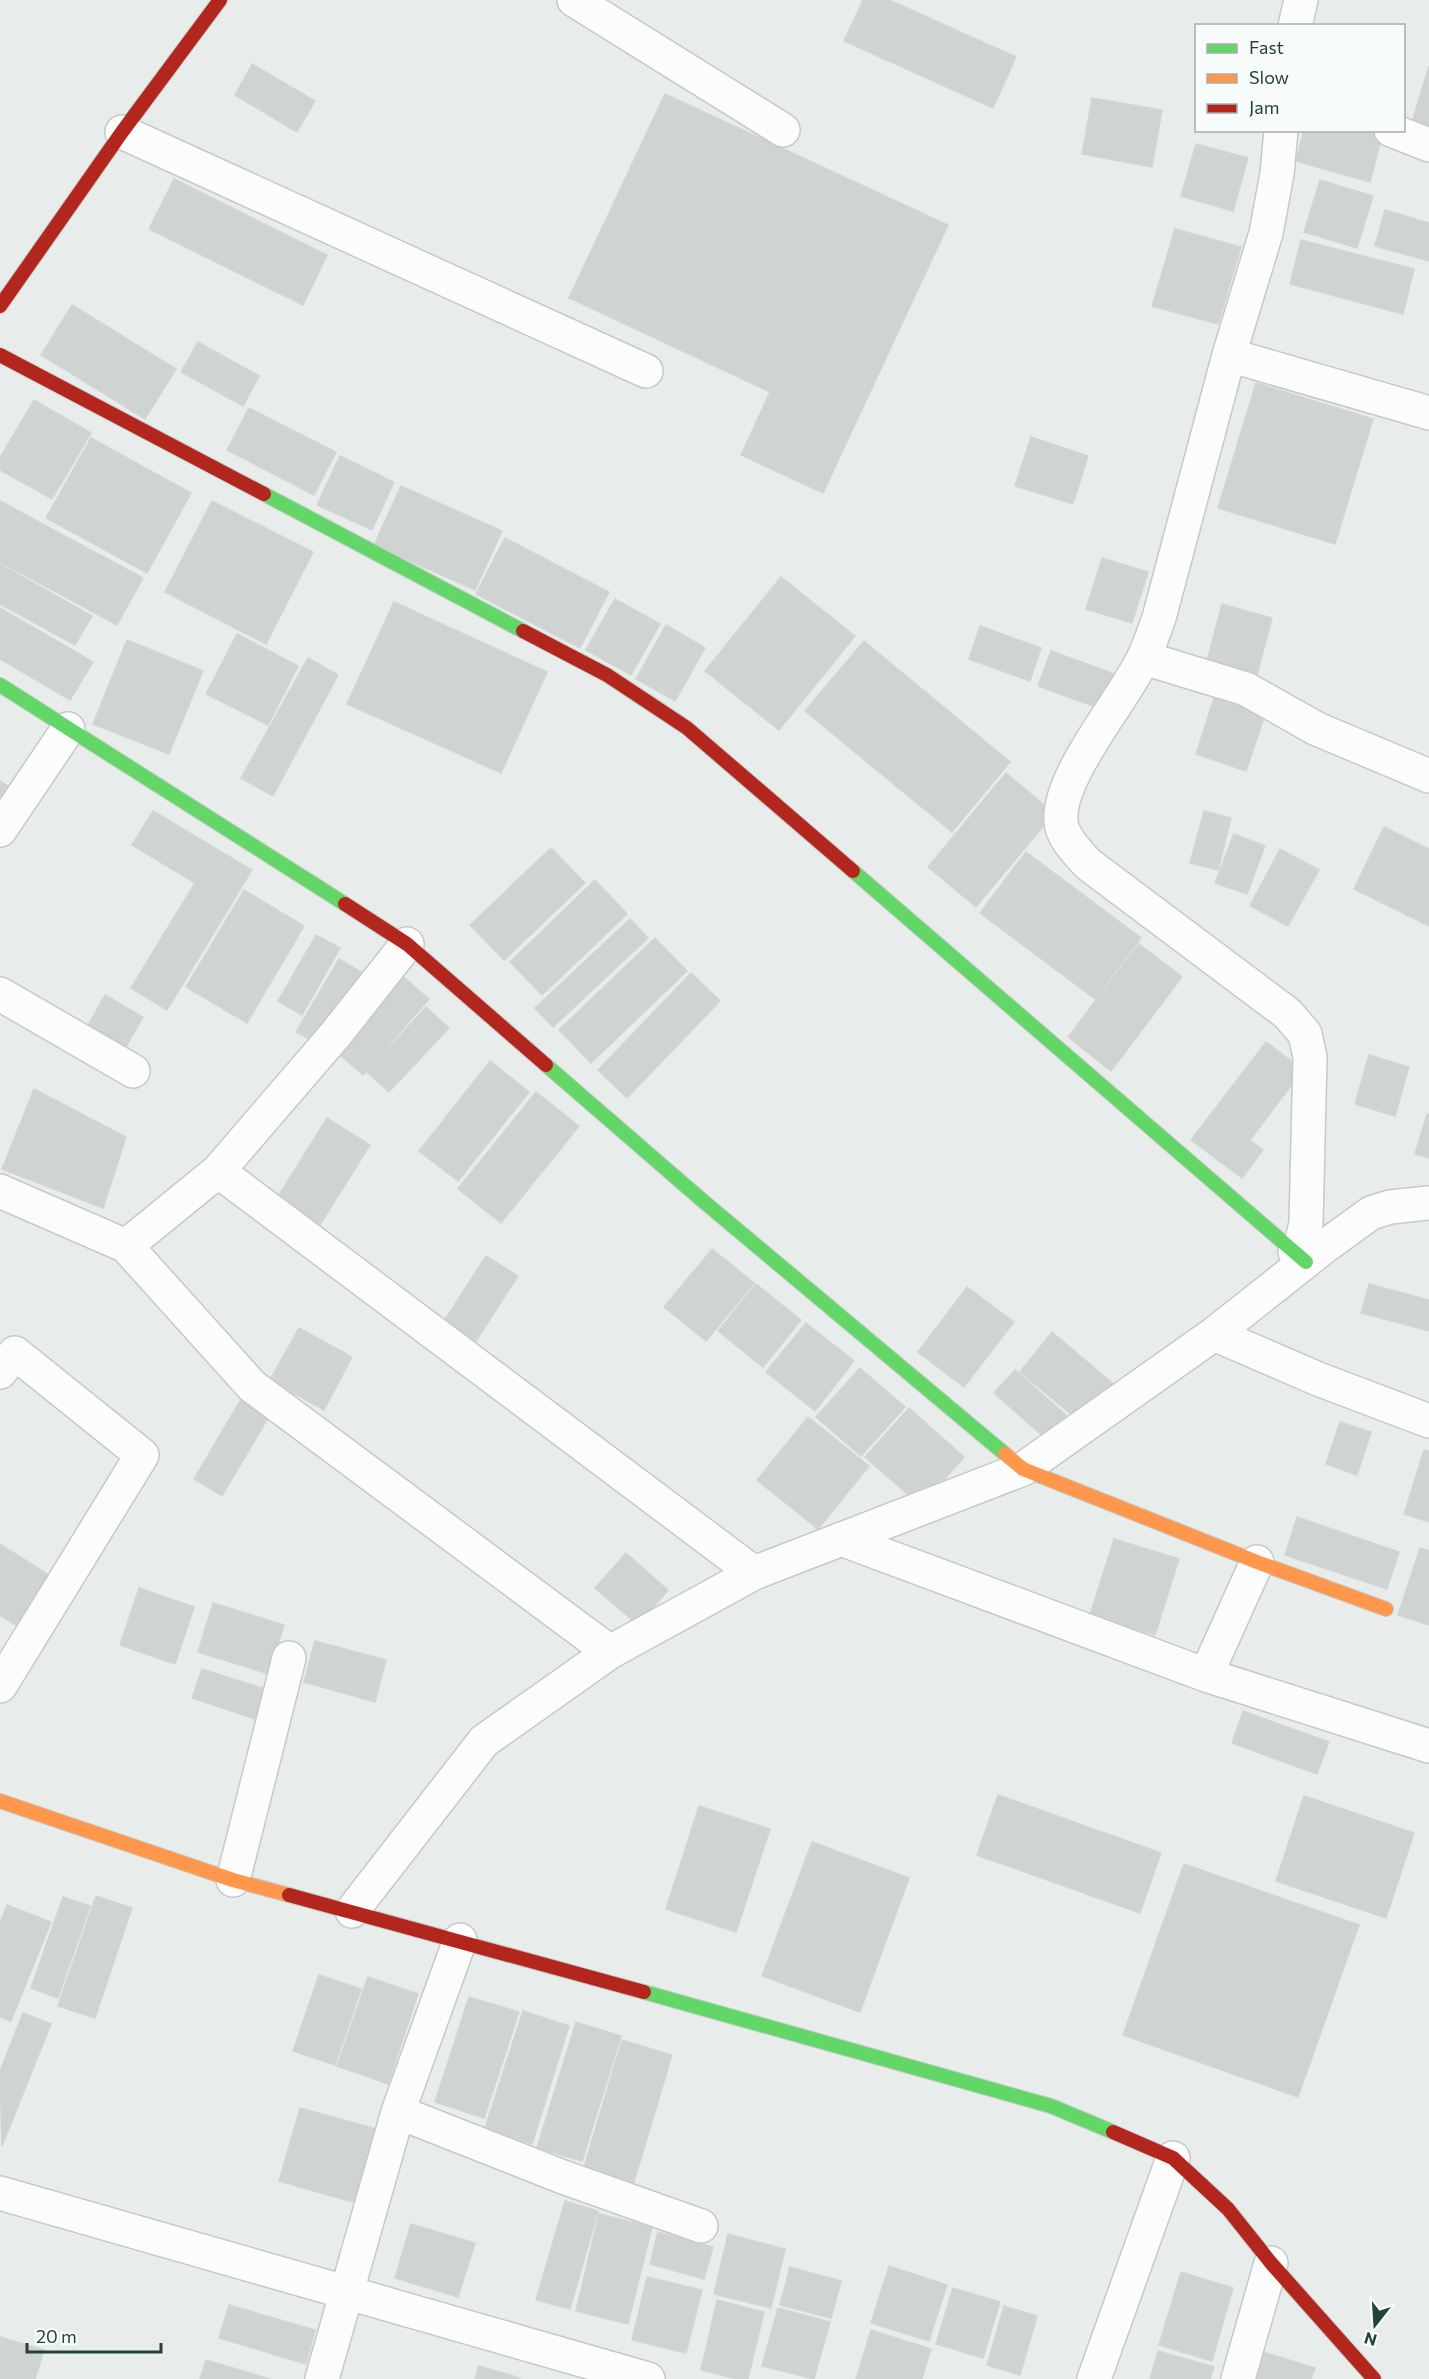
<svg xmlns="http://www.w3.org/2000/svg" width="1429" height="2379" viewBox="0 0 1429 2379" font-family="Commissioner,sans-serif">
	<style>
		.building { fill: #cfd4d2; stroke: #d1d6d4; stroke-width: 1.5 }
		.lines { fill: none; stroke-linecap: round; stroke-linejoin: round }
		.street-casing { stroke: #c5cac8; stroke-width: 36 }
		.fast-casing { stroke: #c3cbc8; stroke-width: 16 }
		.slow-casing { stroke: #c3cbc8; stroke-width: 16 }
		.jam-casing { stroke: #c3cbc8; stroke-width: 16 }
		.street { stroke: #fcfcfc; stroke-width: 33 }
		.fast { stroke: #63d668; stroke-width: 14 }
		.slow { stroke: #ff974d; stroke-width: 14 }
		.jam { stroke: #b3261e; stroke-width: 14 }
	</style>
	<rect width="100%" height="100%" fill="#e8edeb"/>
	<path class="building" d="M863,0H889L1016,57L993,108L844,41Z
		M252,64L315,101L297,132L235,95Z
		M1429,66V134L1410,129Z
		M665,94L948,225L823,493L741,455L770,392L569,298Z
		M1092,98L1162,110L1152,167L1082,154Z
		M1304,130H1364L1382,136L1370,182L1296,161Z
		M1196,144L1248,158L1233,211L1181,196Z
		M174,179L327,255L303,305L149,229Z
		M1320,180L1373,196L1357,248L1304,232Z
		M1385,210L1429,223V261L1375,246Z
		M1175,229L1241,247L1218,324L1152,306Z
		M1301,240L1414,269L1403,314L1290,284Z
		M72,305L176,369L145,419L41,355Z
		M198,342L259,376L243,406L181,372Z
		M1256,383L1373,419L1335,544L1218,508Z
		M34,400L91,433L52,499L0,470V458Z
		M249,408L336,452L314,495L227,450Z
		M1031,437L1088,456L1073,504L1015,486Z
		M91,438L191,493L147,573L46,518Z
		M340,456L394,482L372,530L317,505Z
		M401,486L502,531L475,590L374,545Z
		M0,501L143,578L117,625L0,562Z
		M212,501L313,552L266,644L165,592Z
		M505,538L609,592L580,648L476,594Z
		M1102,558L1148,572L1132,623L1086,609Z
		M0,564L92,616L75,645L0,604Z
		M781,577L855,636L779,730L705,671Z
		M615,599L660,624L631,675L586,650Z
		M394,602L547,672L501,773L347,704Z
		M1222,604L1272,618L1255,682L1205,669Z
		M0,608L93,662L70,700L0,659Z
		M666,625L705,648L675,701L636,679Z
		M980,626L1041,648L1030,681L969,659Z
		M237,634L298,666L268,725L206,694Z
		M127,640L203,671L169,754L93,724Z
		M864,641L1010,762L952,832L805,711Z
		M1051,651L1120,676L1107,711L1038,686Z
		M308,658L338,675L273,796L241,778Z
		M1214,698L1265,715L1246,771L1196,754Z
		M1006,773L1054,813L976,907L928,867Z
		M0,781L17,792L0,817Z
		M153,811L252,870L167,1010L131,988L195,883L132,845Z
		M1204,811L1231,818L1218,870L1190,863Z
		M1384,827L1429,849V926L1354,889Z
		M1234,834L1265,846L1247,894L1215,883Z
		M551,848L585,883L504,960L470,925Z
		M1280,849L1319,870L1288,926L1250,906Z
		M1026,852L1141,938L1095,999L980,913Z
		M595,880L627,914L542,995L510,962Z
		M244,890L304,926L247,1023L186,987Z
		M630,919L648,938L553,1027L535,1008Z
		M316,935L340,948L302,1015L278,1001Z
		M655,938L687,971L591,1063L559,1030Z
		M1139,944L1182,977L1111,1071L1068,1037Z
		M339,959L361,972L319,1045L296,1032Z
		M399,973L429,999L363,1075L334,1050Z
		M691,973L720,1001L627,1098L598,1070Z
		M105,995L143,1017L123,1052L85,1031Z
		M426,1007L449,1028L389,1092L367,1072Z
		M1266,1042L1303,1070L1250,1140L1263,1150L1242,1178L1191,1140Z
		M1369,1055L1409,1067L1395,1116L1355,1104Z
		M490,1061L529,1092L458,1181L419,1151Z
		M34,1089L126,1137L103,1208L2,1169Z
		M536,1092L579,1126L501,1223L458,1189Z
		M1427,1114L1429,1115V1158L1415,1154Z
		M327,1118L370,1145L320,1225L277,1198Z
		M712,1249L754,1283L706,1341L664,1307Z
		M486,1256L518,1276L476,1341L444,1321Z
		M756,1284L801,1320L763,1367L718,1331Z
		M1369,1284L1429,1300V1331L1361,1313Z
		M967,1287L1014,1322L964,1387L918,1352Z
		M806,1323L854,1361L815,1411L766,1372Z
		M299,1328L352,1357L324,1410L270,1380Z
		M1052,1332L1116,1386L1084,1425L1020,1372Z
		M860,1368L905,1407L861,1456L816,1417Z
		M1015,1370L1066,1415L1045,1438L994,1393Z
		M243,1396L271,1413L222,1496L194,1479Z
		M909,1408L964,1457L921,1506L865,1457Z
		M808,1417L869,1466L818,1529L757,1480Z
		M1340,1422L1371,1432L1357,1475L1326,1464Z
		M1424,1450L1429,1451V1522L1404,1514Z
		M1297,1517L1399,1552L1387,1589L1285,1555Z
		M1114,1539L1179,1559L1155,1635L1090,1615Z
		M0,1544L58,1581L25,1631L0,1615Z
		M1420,1548L1429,1551V1625L1398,1615Z
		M626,1553L668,1590L638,1625L595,1588Z
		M139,1588L194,1607L175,1664L120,1645Z
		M213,1603L284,1625L269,1674L198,1652Z
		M315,1641L386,1660L375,1702L304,1682Z
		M202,1669L274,1692L264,1722L192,1698Z
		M1243,1711L1329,1742L1317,1774L1232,1743Z
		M998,1795L1161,1853L1140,1913L977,1855Z
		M1304,1796L1414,1833L1386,1918L1276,1881Z
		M699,1806L770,1829L736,1932L666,1909Z
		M812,1842L909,1878L860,2012L762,1976Z
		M1184,1864L1359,1925L1298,2097L1123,2035Z
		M96,1896L132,1908L95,2018L58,2006Z
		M63,1897L90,1906L58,1998L31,1988Z
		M7,1905L51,1922L11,2021L0,2017V1923Z
		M319,1975L361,1989L335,2065L293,2051Z
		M368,1977L418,1994L388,2084L337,2066Z
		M469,1997L519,2012L484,2118L435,2102Z
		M523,2011L569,2026L532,2144L485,2128Z
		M23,2013L51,2024L2,2146L0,2071Z
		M576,2022L621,2036L582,2161L537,2148Z
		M622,2040L672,2055L631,2192L581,2177Z
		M300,2108L377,2129L356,2203L279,2181Z
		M565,2201L598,2211L570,2309L536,2300Z
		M599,2214L652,2227L628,2324L576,2311Z
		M411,2224L475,2243L458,2297L395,2278Z
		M658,2232L713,2247L704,2279L650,2264Z
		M728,2234L785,2249L771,2308L714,2294Z
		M889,2266L947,2285L929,2341L871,2323Z
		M790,2267L841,2281L831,2318L780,2305Z
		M1181,2272L1233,2288L1212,2361L1159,2345Z
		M647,2277L702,2290L686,2353L632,2340Z
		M953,2288L1000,2302L983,2358L936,2344Z
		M717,2300L764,2312L748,2379H737L701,2370Z
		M229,2305L315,2330L306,2364L219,2338Z
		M1004,2306L1037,2316L1020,2375L987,2365Z
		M778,2308L830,2322L814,2379L762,2366Z
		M871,2330L931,2349L922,2379H856Z
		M0,2337L44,2350L35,2379H0Z
		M1158,2351L1214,2367L1210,2379H1150Z
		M1263,2352L1315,2368L1311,2379H1255Z
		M206,2360L270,2379H200Z
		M479,2366L520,2378V2379H475Z"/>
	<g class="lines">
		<g class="street-casing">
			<path id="street" d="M574,0L783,130
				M1295,26L1301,0
				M1281,130L1277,174L1266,233L1229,355L1159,618C1154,631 1150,644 1144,657C1124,700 1057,776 1061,822C1062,837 1078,853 1088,864L1288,1014L1305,1034L1310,1057L1306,1223L1302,1240L1295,1252
				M1391,130L1429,145
				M122,132L646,371
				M1229,355L1429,413
				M1144,658L1246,689L1317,729L1429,776
				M0,830L68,729
				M0,994L133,1071
				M218,1171L754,1573
				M0,1191L126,1246L252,1386L610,1652
				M126,1246L218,1171L335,1035L407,944
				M1214,1334L1318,1379L1429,1421
				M0,1372L15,1353L142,1455L0,1686
				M841,1539L1206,1675L1429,1746
				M1206,1675L1257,1562
				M233,1880L289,1658
				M352,1911L484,1741L610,1652L754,1573L1023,1469L1214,1334L1324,1247L1371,1213L1390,1207L1429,1203
				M398,2112L563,2177L701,2226
				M0,2193L648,2379
				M322,2379L398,2112L460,1940
				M1094,2379L1173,2158
				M1238,2379L1271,2263"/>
		</g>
		<g class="fast-casing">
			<path id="fast" d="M264,494L523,631
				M0,685L345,904
				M853,871L1306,1262
				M546,1065L703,1201L1005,1454
				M644,1992L1051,2106L1113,2132"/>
		</g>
		<g class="slow-casing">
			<path id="slow" d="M1005,1454L1023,1469L1257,1562L1386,1609
				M0,1801L233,1880L289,1895"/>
		</g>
		<g class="jam-casing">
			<path id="jam" d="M0,306L122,132L220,0
				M0,355L264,494
				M523,631L607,675L687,728L853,871
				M345,904L407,944L546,1065
				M289,1895L644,1992
				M1113,2132L1173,2158L1228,2209L1271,2263L1374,2379"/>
		</g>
		<use href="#street" class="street"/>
		<use href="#fast" class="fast"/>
		<use href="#slow" class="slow"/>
		<use href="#jam" class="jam"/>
	</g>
	<rect x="1195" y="24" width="210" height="108" fill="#f7fbf9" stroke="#a3b1ad" stroke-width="1.5"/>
	<rect x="1207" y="44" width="30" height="9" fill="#63d668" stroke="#a3b1ad" stroke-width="1.5"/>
	<text x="1249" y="54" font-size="18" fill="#24423a">Fast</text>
	<rect x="1207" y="74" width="30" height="9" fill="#ff974d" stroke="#a3b1ad" stroke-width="1.5"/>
	<text x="1249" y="84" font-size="18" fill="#24423a">Slow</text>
	<rect x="1207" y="104" width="30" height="9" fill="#b3261e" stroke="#a3b1ad" stroke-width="1.5"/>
	<text x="1249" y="114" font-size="18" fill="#24423a">Jam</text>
	<g transform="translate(1375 2325) rotate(197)" stroke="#f7fbf9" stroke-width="4.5" paint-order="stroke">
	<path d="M0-4.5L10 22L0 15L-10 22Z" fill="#24423a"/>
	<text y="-9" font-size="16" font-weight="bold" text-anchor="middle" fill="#24423a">N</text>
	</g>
	<path d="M27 2343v9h134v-9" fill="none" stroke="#24423a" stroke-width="3"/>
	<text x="36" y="2343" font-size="18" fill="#24423a" stroke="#f7fbf9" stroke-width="4.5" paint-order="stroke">20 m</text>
</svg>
